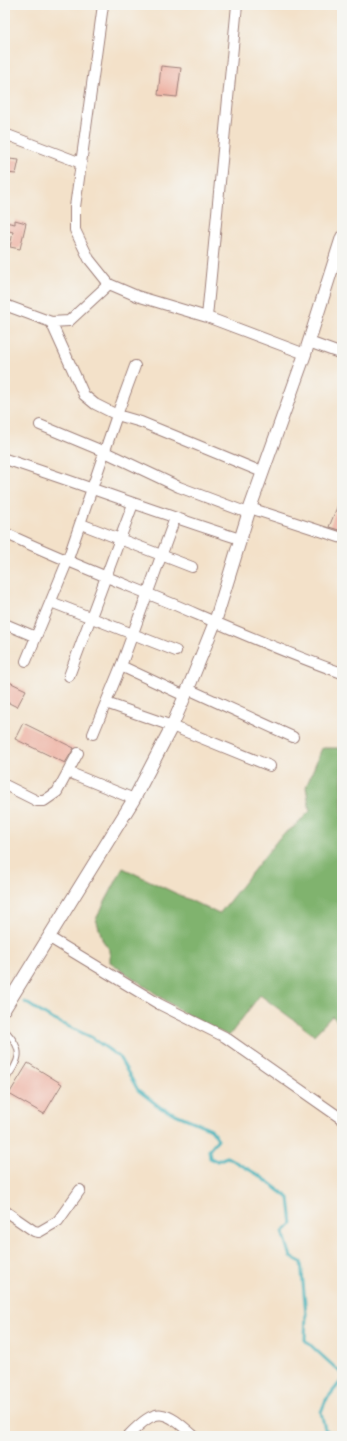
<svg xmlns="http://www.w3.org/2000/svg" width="347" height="1441" viewBox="0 0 347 1441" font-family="Kalam,sans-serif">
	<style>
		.forest { fill: #80b36e; stroke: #65694c }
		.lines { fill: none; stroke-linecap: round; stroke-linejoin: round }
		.stream { stroke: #3eafb7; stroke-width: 3 }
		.building { fill: #eeb4a5 }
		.service-casing { stroke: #9e807a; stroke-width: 7 }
		.minor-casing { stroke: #9e807a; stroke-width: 12 }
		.tertiary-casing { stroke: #9e807a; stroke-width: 14 }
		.service { stroke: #fff; stroke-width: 5 }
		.minor { stroke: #fff; stroke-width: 10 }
		.tertiary { stroke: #fff; stroke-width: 12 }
	</style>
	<rect width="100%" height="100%" fill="#f6f6f2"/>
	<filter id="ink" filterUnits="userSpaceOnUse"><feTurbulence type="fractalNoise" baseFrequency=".025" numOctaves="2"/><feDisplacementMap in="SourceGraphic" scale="8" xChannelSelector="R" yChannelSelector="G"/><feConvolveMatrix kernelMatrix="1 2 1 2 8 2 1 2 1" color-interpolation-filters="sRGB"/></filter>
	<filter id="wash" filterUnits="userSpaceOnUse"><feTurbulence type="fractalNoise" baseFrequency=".012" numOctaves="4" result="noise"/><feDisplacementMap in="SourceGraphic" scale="16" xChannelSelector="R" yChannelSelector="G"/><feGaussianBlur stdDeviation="0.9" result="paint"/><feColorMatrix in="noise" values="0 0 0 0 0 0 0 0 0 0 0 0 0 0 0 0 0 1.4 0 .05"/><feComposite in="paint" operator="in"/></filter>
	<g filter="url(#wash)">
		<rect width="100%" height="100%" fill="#f3e1c9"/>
		<path class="forest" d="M322,748H342V1026L332,1016L314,1035L260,995L229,1036L188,1016L110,962V950L103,941L96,919L123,868L219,914L280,837L295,826L310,811L306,787Z"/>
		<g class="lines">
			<path class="stream" d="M25,1002L50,1018L91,1037L119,1057L138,1090L161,1108L211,1129L218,1139L209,1150L210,1158L217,1161L227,1157L260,1176L289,1198L292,1224L283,1232L291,1257L301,1262L306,1314L305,1340L342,1374
				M334,1436L325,1429L321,1412L326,1400L342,1380"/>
		</g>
		<g id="blocks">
			<path class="building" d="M161,66L181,68L177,97L158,95Z
				M9,159L19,160L16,174L7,173Z
				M15,220L26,223L20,249L10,247L13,232L5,230V222L15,224Z
				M342,495V531L329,527Z
				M5,680L26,690L17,707L5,701Z
				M23,723L74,748L65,763L15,739Z
				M28,1063L62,1084L44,1114L9,1094Z"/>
		</g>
	</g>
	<g filter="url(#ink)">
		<use href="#blocks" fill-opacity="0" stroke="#9e807a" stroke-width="1"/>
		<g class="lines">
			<g class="service-casing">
				<path id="service" d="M5,1030C25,1051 20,1059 5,1081"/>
			</g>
			<g class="minor-casing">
				<path id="minor" d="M103,5L75,207V230L89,259L109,284L137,296L207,317L305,354
					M5,134L81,163
					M5,305L51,322L69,321L109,284
					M207,317L237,5
					M51,322L84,395L95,404L117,415L135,366
					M309,342L342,354
					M40,425L105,452L179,487L248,513
					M5,459C84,485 161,514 240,539
					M250,508L342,538
					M81,524L192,567
					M5,533C60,559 117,581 173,604C229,628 285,653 342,673
					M51,602L176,651
					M5,624L36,637
					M26,661L67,562L117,415L141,422L262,472
					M121,666L185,696
					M69,676L133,504
					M188,689L293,737
					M106,703L172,726L270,766
					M93,734L121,666L175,518
					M68,772L134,799
					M5,785L37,801H44L57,792L78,753
					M50,938L159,1004L225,1037L342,1119
					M5,1211L34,1231L39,1232L58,1221L80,1190
					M128,1436C158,1405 164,1410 194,1436"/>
			</g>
			<g class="tertiary-casing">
				<path id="tertiary" d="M5,1008L134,799L172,726L188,689L215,622L250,508L305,354L342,237"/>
			</g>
			<use href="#service" class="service"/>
			<use href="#minor" class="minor"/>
			<use href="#tertiary" class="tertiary"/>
		</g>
	</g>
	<rect width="347" height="1441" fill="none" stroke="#f6f6f2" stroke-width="20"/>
</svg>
